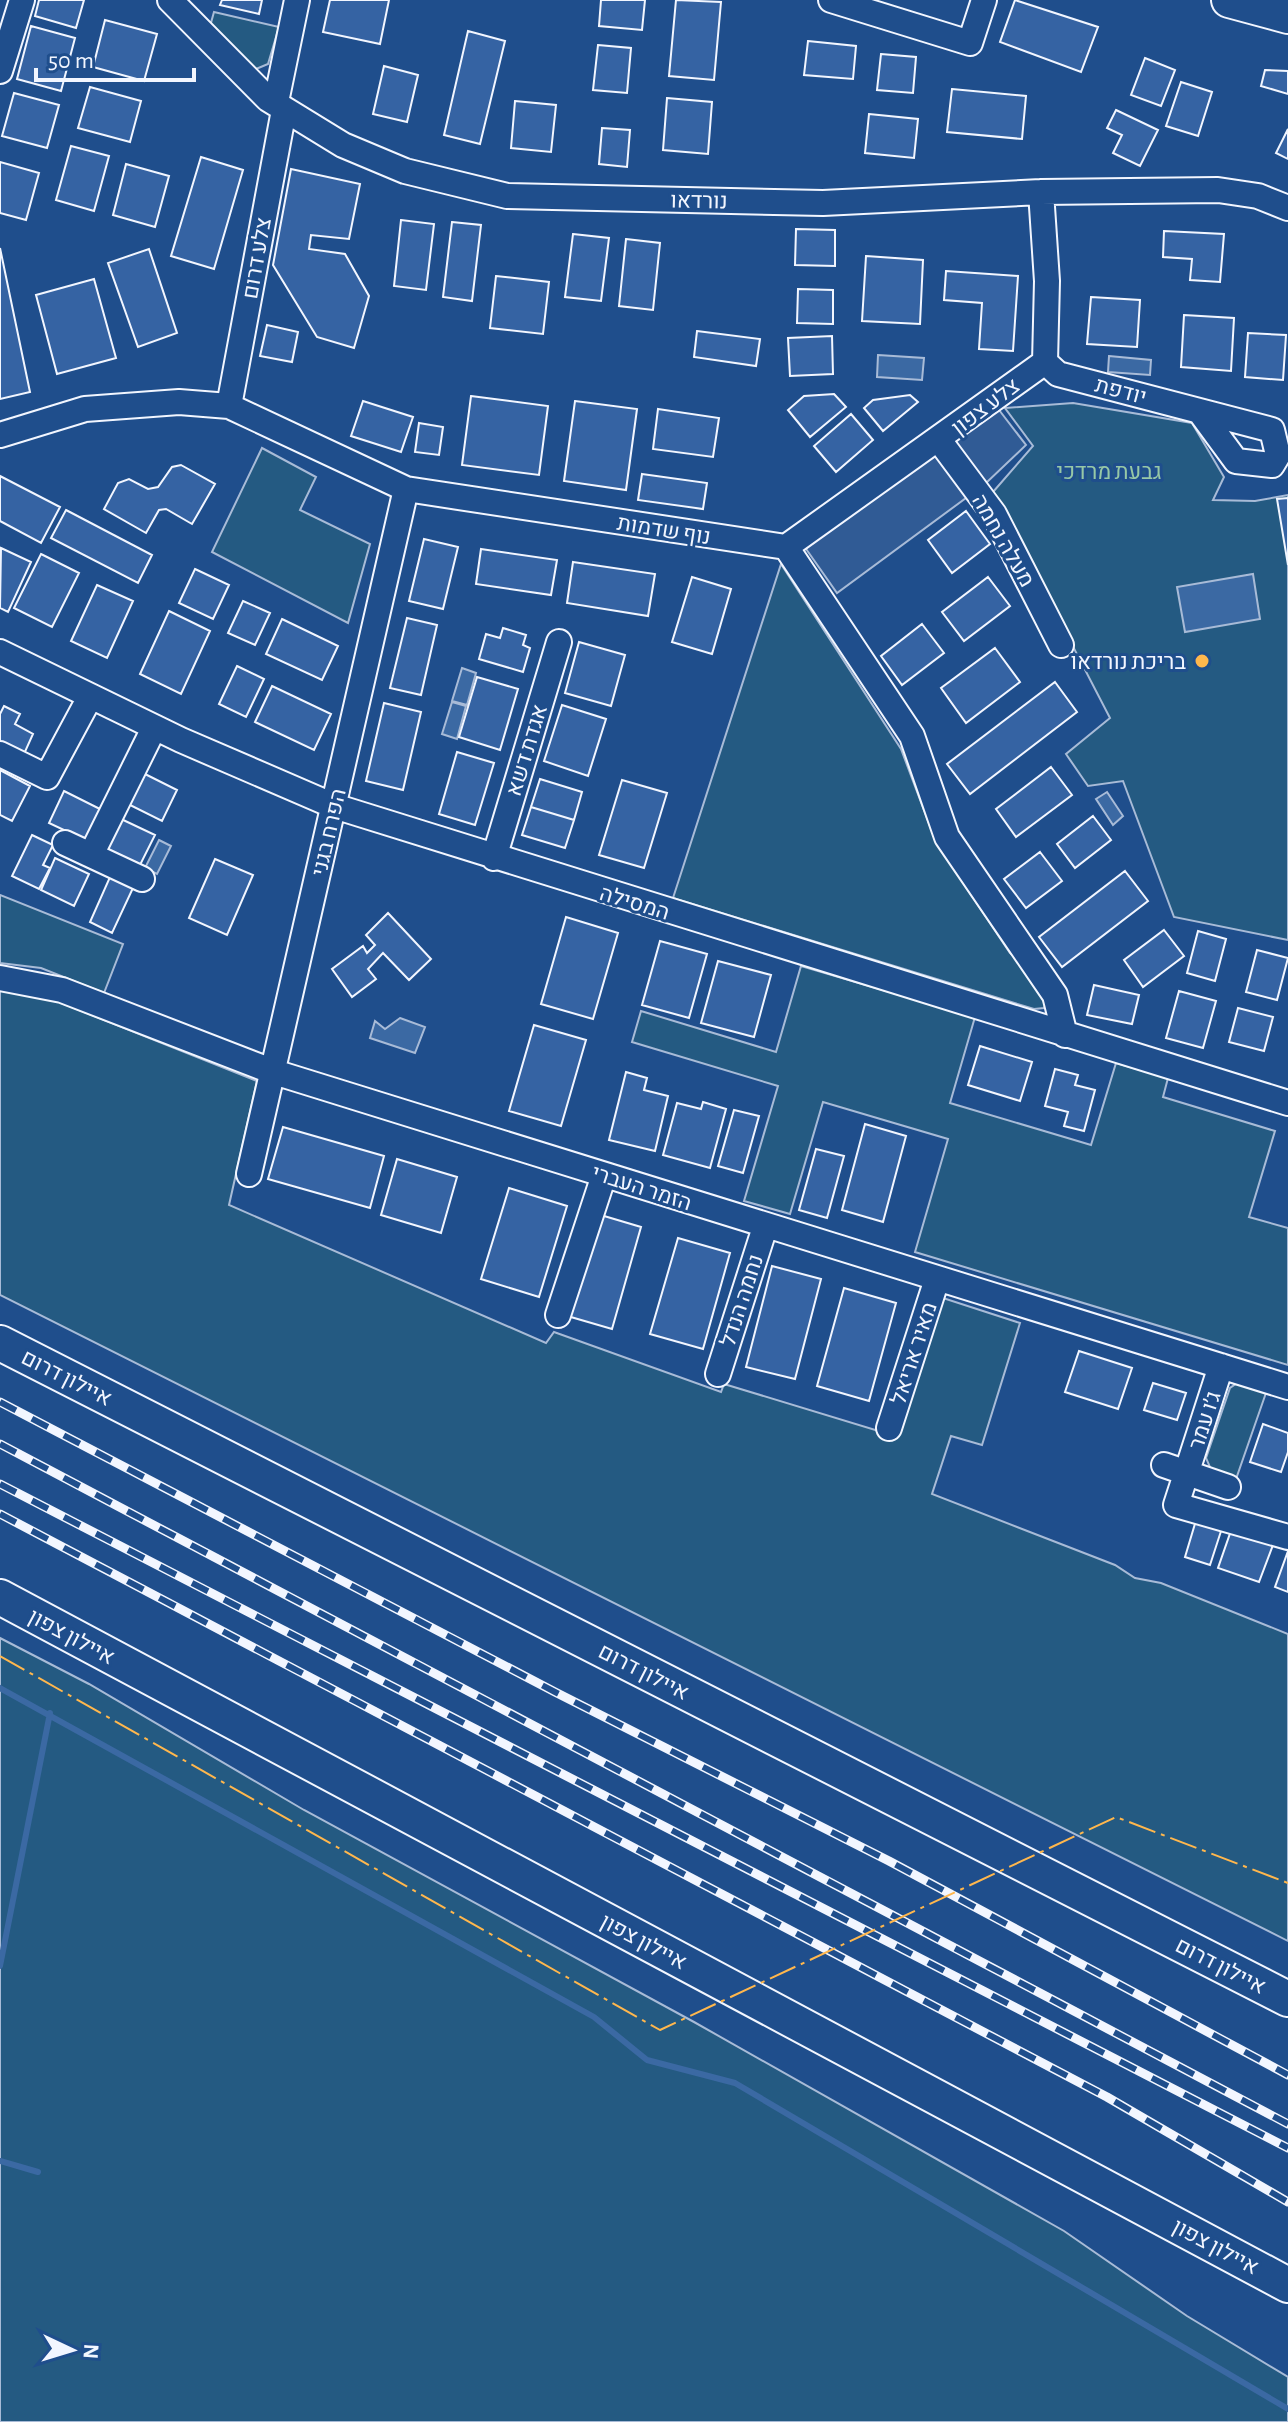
<svg xmlns="http://www.w3.org/2000/svg" width="1288" height="2422" viewBox="0 0 1288 2422" font-family="'Alegreya Sans',Heebo,sans-serif">
	<style>
		.green { fill: #245a82; stroke: #a8bbd7; stroke-width: 2 }
		.parking { fill: #305b95; stroke: #a8bbd7; stroke-width: 2 }
		.water { fill: #3b69a3; stroke: #a8bbd7; stroke-width: 2 }
		.lines { fill: none; stroke-linecap: round; stroke-linejoin: round }
		.stream { stroke: #3b69a3; stroke-width: 6 }
		.building { fill: #3563a3; stroke: #f2f6ff; stroke-width: 2 }
		.minor-casing { stroke: #f2f6ff; stroke-width: 28 }
		.highway-casing { stroke: #f2f6ff; stroke-width: 38 }
		.minor { stroke: #1f4e8c; stroke-width: 24 }
		.highway { stroke: #1f4e8c; stroke-width: 34 }
		.rail-casing { stroke: #f2f6ff; stroke-width: 9 }
		.rail { stroke: #1f4e8c; stroke-width: 6; stroke-dasharray: 18; stroke-linecap: butt }
		.power { stroke: #ffb74d; stroke-width: 2; stroke-dasharray: 28 6 4 6; stroke-linecap: butt }
		.poi-dot { fill: #ffb74d; stroke: #1f4e8c; stroke-width: 3 }
		.labels { text-anchor: middle; stroke-width: 6; stroke-linejoin: round; paint-order: stroke }
		.street-label { font-size: 22px; fill: #f2f6ff; stroke: #1f4e8c }
		.park-label { font-size: 22px; fill: #97c8a6; stroke: #1f4e8c }
		.poi-label { font-size: 22px; fill: #f2f6ff; stroke: #1f4e8c; text-anchor: end }
	</style>
	<rect width="100%" height="100%" fill="#1f4e8c"/>
	<path class="green" d="M214,12L279,27L268,64L256,69L209,30Z
		M1073,403L1192,423L1224,477L1213,500L1255,501L1288,495V940L1174,917L1123,781L1088,786L1066,754L1110,718L993,492L1033,446L1005,408Z
		M262,448L316,477L300,510L370,544L348,623L212,552Z
		M781,564L901,749L936,842L1010,953L1029,967L1047,1001L1044,1008L1034,1009L673,898Z
		M0,895L123,944L104,993L41,968L0,963Z
		M801,966L975,1017L950,1103L1091,1145L1116,1063L1168,1078L1163,1097L1275,1131L1249,1217L1288,1228V1365L915,1252L948,1139L823,1102L790,1214L744,1201L778,1086L632,1042L641,1011L776,1052Z
		M0,990L59,1002L257,1081L229,1205L546,1343L554,1332L721,1392L724,1384L895,1436L940,1297L1020,1323L982,1445L951,1436L932,1494L1115,1565L1135,1578L1161,1583L1288,1634V1941L0,1295Z
		M1240,1381L1267,1390L1236,1479L1212,1472L1206,1458L1230,1388Z
		M0,1638L89,1684L304,1810L694,2022L1064,2231L1187,2316L1288,2377V2422H0Z"/>
	<path class="parking" d="M996,406L1026,445L985,484L837,593L804,546Z"/>
	<path class="water" d="M878,355L924,358L922,380L877,377Z
		M1109,356L1151,360L1150,375L1108,372Z
		M1253,574L1260,619L1185,632L1177,587Z
		M462,668L476,673L467,705L452,701Z
		M452,702L466,706L457,739L442,734Z
		M1107,792L1123,816L1113,825L1096,799Z
		M159,840L171,846L157,874L145,868Z
		M400,1018L425,1027L415,1053L370,1038L375,1021L385,1029Z"/>
	<g class="lines">
		<path class="stream" d="M0,1688L594,2017L647,2060L735,2083L1288,2409
			M0,1966L50,1713
			M0,2161L38,2172"/>
	</g>
	<path class="building" d="M39,0H84L76,28L35,16Z
		M222,0H262L259,14L220,5Z
		M330,0H389L380,44L323,32Z
		M601,0H645L642,30L599,26Z
		M676,0L721,2L714,80L669,76Z
		M1015,0L1098,27L1081,72L1000,42Z
		M105,20L157,34L144,81L93,67Z
		M31,26L75,38L61,91L17,79Z
		M468,31L505,41L480,144L444,135Z
		M808,41L856,46L853,79L804,75Z
		M598,45L631,48L627,93L593,90Z
		M881,54L916,57L913,93L877,90Z
		M1145,58L1175,70L1161,106L1131,95Z
		M384,66L418,75L407,122L373,114Z
		M1265,70L1288,71V94L1261,86Z
		M1181,82L1212,92L1198,136L1166,126Z
		M90,87L141,101L130,142L78,128Z
		M952,89L1026,96L1022,139L947,132Z
		M14,93L59,105L47,148L2,136Z
		M667,98L712,102L708,154L663,150Z
		M515,101L556,105L551,152L511,148Z
		M1116,110L1158,130L1140,166L1113,153L1122,135L1107,128Z
		M869,114L918,119L914,158L865,153Z
		M602,128L630,130L627,167L599,164Z
		M1288,129V159L1276,153Z
		M71,146L109,156L94,211L56,200Z
		M201,157L243,170L214,269L171,256Z
		M0,162L39,173L26,220L0,213Z
		M126,164L169,176L155,227L113,215Z
		M291,169L360,184L349,239L311,235L309,249L345,254L369,296L354,348L317,337L273,265Z
		M401,220L434,224L426,290L394,286Z
		M452,222L481,225L472,301L443,297Z
		M796,229L835,230V266L795,265Z
		M1164,231L1224,234L1220,282L1190,280L1192,259L1163,257Z
		M573,234L609,238L601,301L565,297Z
		M626,239L660,243L653,310L619,306Z
		M0,248L30,392L0,399Z
		M149,249L177,333L138,347L108,263Z
		M866,256L923,260L920,324L862,321Z
		M946,271L1018,276L1013,351L979,349L982,303L944,300Z
		M496,276L549,282L543,334L490,328Z
		M94,279L116,358L57,374L36,295Z
		M798,289L833,290V324L797,323Z
		M1091,297L1140,300L1137,347L1087,344Z
		M1184,315L1234,318L1231,371L1181,367Z
		M267,325L298,332L292,362L260,356Z
		M697,331L760,339L756,366L694,357Z
		M1248,333L1286,335L1283,380L1245,377Z
		M832,336L833,374L790,376L788,338Z
		M834,394L846,407L810,437L788,410L804,396Z
		M910,395L918,402L883,431L864,408L873,400Z
		M471,396L548,406L539,475L462,465Z
		M363,401L413,417L401,452L351,436Z
		M575,401L637,409L626,490L564,481Z
		M658,409L719,418L713,457L653,449Z
		M851,414L873,440L836,472L814,446Z
		M419,423L443,427L439,455L415,452Z
		M181,465L215,484L192,524L166,509L159,510L146,533L104,509L118,483L129,479L148,489L158,487L172,467Z
		M642,474L707,483L703,509L638,500Z
		M0,476L60,507L41,543L0,521Z
		M1288,498V565L1277,499Z
		M66,510L152,555L138,583L51,538Z
		M966,511L990,544L952,573L928,540Z
		M424,539L458,547L443,609L409,601Z
		M1,548L31,562L8,612L0,608Z
		M481,549L557,560L551,595L476,584Z
		M41,554L79,573L52,627L14,608Z
		M573,562L655,574L648,616L567,603Z
		M195,569L229,585L213,619L179,603Z
		M692,577L731,589L712,654L672,642Z
		M988,577L1010,606L964,641L942,612Z
		M97,585L133,601L107,658L71,641Z
		M243,601L270,613L255,645L228,633Z
		M169,611L210,631L181,694L140,674Z
		M407,618L437,625L421,695L390,688Z
		M282,619L338,646L322,680L266,654Z
		M922,624L944,653L902,685L881,656Z
		M503,628L526,635L523,645L530,648L523,672L479,659L486,634L500,638Z
		M579,642L625,655L611,706L565,693Z
		M995,648L1020,682L966,723L941,688Z
		M237,666L264,679L246,717L219,704Z
		M477,677L518,689L500,750L459,737Z
		M1055,682L1077,712L970,794L947,764Z
		M272,686L331,714L314,750L255,722Z
		M384,703L421,712L403,790L366,781Z
		M562,705L606,719L588,776L544,761Z
		M4,706L20,714L15,724L33,734L24,754L0,742V714Z
		M457,752L494,763L475,825L439,814Z
		M1051,767L1072,795L1016,837L996,809Z
		M0,770L30,786L12,821L0,815Z
		M141,772L177,790L162,821L126,803Z
		M540,779L582,792L574,820L531,807Z
		M622,780L667,793L644,868L599,855Z
		M64,791L100,809L85,840L49,823Z
		M531,807L574,820L565,848L522,835Z
		M1093,816L1111,840L1075,868L1057,844Z
		M119,818L155,835L139,867L104,849Z
		M32,835L53,845L43,865L50,868L39,889L12,876Z
		M1040,852L1062,881L1026,908L1004,879Z
		M55,858L89,874L74,906L41,890Z
		M215,859L253,875L227,935L189,918Z
		M1125,871L1148,901L1062,967L1039,937Z
		M110,877L133,888L112,933L90,922Z
		M388,913L431,959L409,980L383,953L368,969L376,979L352,997L332,969L363,946L367,953L375,945L366,935Z
		M566,917L618,933L593,1019L541,1004Z
		M1164,930L1184,956L1143,987L1124,960Z
		M1198,931L1226,939L1215,981L1187,973Z
		M660,941L707,954L689,1018L642,1005Z
		M1257,950L1288,958L1277,1000L1246,992Z
		M718,961L771,975L754,1037L701,1023Z
		M1094,985L1139,995L1132,1024L1087,1015Z
		M1179,991L1216,1001L1203,1048L1166,1038Z
		M1238,1008L1273,1017L1264,1051L1229,1042Z
		M534,1025L586,1040L561,1126L509,1111Z
		M980,1046L1032,1062L1020,1101L968,1085Z
		M1055,1069L1078,1075L1075,1085L1095,1090L1084,1131L1064,1126L1068,1112L1045,1106Z
		M626,1072L647,1078L644,1090L668,1096L655,1151L609,1140Z
		M703,1102L726,1109L710,1168L663,1155L677,1103L701,1109Z
		M734,1110L759,1116L743,1173L718,1166Z
		M865,1124L906,1136L883,1222L842,1210Z
		M283,1127L384,1156L370,1208L268,1179Z
		M816,1149L844,1156L827,1218L799,1210Z
		M397,1159L457,1177L441,1233L381,1215Z
		M509,1188L567,1206L539,1297L481,1279Z
		M594,1213L641,1227L612,1329L564,1315Z
		M678,1238L730,1253L703,1349L650,1334Z
		M772,1266L821,1279L795,1379L746,1367Z
		M844,1288L896,1303L869,1401L817,1386Z
		M1079,1351L1132,1368L1118,1409L1065,1392Z
		M1153,1383L1186,1393L1177,1420L1144,1410Z
		M1263,1424L1288,1433V1452L1281,1472L1250,1462Z
		M1197,1517L1223,1525L1210,1565L1185,1557Z
		M1234,1522L1276,1537L1259,1582L1218,1568Z
		M1288,1551V1592L1275,1587Z"/>
	<g class="lines">
		<g class="minor-casing">
			<path id="minor" d="M170,0L268,99L343,145L405,171L507,196L823,203L1041,192L1218,190L1258,196L1288,208
				M831,0L970,43L984,0
				M0,71L22,0
				M276,102L297,0
				M1045,362L1058,374L1272,430L1278,455L1272,465L1236,461L1200,412
				M229,406L284,110
				M0,435L85,409L179,402L229,406L406,489L786,547L912,736L947,837L1055,995L1065,1035
				M939,440L994,514L1061,645
				M786,547L1045,362L1047,281L1041,192
				M0,652L181,740L334,806L1288,1103
				M0,754L47,777L90,697
				M65,843L142,879
				M91,855L154,728
				M494,858L559,642
				M0,978L62,990L274,1072L1288,1387
				M249,1174L406,489
				M558,1315L604,1175
				M1221,1366L1176,1505L1288,1537
				M718,1374L765,1227
				M889,1428L937,1279
				M1164,1465L1228,1487"/>
		</g>
		<g class="highway-casing">
			<path id="highway" d="M1229,0L1288,16
				M0,1343L1288,1999
				M0,1597L1288,2285"/>
		</g>
		<use href="#minor" class="minor"/>
		<use href="#highway" class="highway"/>
		<g class="rail-casing">
			<path id="rail" d="M0,1402L555,1692L889,1861L1288,2075
				M0,1444L1288,2124
				M0,1484L1288,2148
				M0,1514L1107,2097L1288,2202"/>
		</g>
		<use href="#rail" class="rail"/>
		<path class="power" d="M0,1656L660,2030L1116,1817L1288,1883"/>
	</g>
	<circle class="poi-dot" cx="1202" cy="661" r="8"/>
	<g class="labels">
		<g class="street-label">
			<text transform="translate(699 200) rotate(1)" y="8">נורדאו</text>
			<text transform="translate(256 258) rotate(-80)" y="8">צלע דרום</text>
			<text transform="translate(1121 390) rotate(15)" y="8">יודפת</text>
			<text transform="translate(985 406) rotate(-37)" y="8">צלע צפון</text>
			<text transform="translate(664 529) rotate(9)" y="8">נוף שדמות</text>
			<text transform="translate(1004 540) rotate(60)" y="8">מעלה נחמה</text>
			<text transform="translate(526 750) rotate(-73)" y="8">אגדת דשא</text>
			<text transform="translate(328 832) rotate(-77)" y="8">הפרח בגני</text>
			<text transform="translate(635 902) rotate(17)" y="8">המסילה</text>
			<text transform="translate(642 1187) rotate(18)" y="8">הזמר העברי</text>
			<text transform="translate(741 1300) rotate(-72)" y="8">נחמה הנדל</text>
			<text transform="translate(913 1353) rotate(-72)" y="8">מאיר אריאל</text>
			<text transform="translate(67 1377) rotate(27)" y="8">איילון דרום</text>
			<text transform="translate(1204 1420) rotate(-72)" y="8">ג׳ו עמר</text>
			<text transform="translate(72 1636) rotate(28)" y="8">איילון צפון</text>
			<text transform="translate(644 1671) rotate(27)" y="8">איילון דרום</text>
			<text transform="translate(644 1941) rotate(28)" y="8">איילון צפון</text>
			<text transform="translate(1221 1965) rotate(27)" y="8">איילון דרום</text>
			<text transform="translate(1216 2246) rotate(28)" y="8">איילון צפון</text>
		</g>
		<g class="park-label">
			<text x="1109" y="479">גבעת מרדכי</text>
		</g>
		<g class="poi-label">
			<text x="1186" y="669">בריכת נורדאו</text>
		</g>
	</g>
	<g transform="translate(72 2350) rotate(94)" stroke="#1f4e8c" stroke-width="6" paint-order="stroke">
	<path d="M0-6L14 30L0 20L-14 30Z" fill="#f2f6ff"/>
	<text y="-12" font-size="22" font-weight="bold" text-anchor="middle" fill="#f2f6ff">N</text>
	</g>
	<path d="M36 68v12h158v-12" fill="none" stroke="#f2f6ff" stroke-width="4"/>
	<text x="48" y="68" font-size="24" fill="#f2f6ff" stroke="#1f4e8c" stroke-width="6" paint-order="stroke">50 m</text>
</svg>
